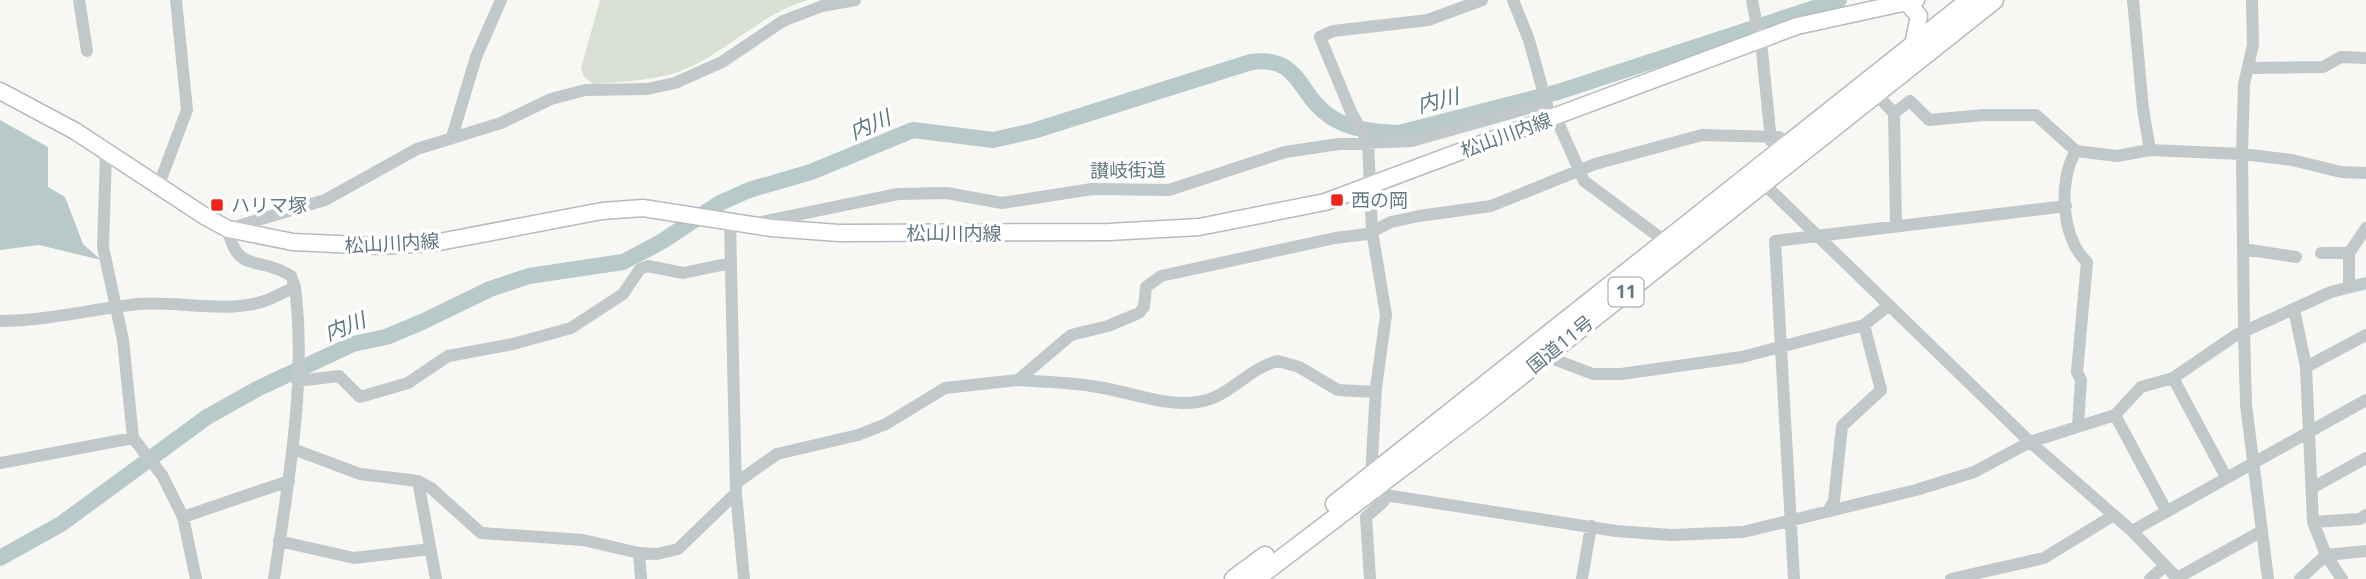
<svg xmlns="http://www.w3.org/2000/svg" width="2366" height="579" viewBox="0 0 2366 579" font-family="'Noto Sans','Noto Sans JP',sans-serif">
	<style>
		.green { fill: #dadfd4 }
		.water { fill: #b8c9ca }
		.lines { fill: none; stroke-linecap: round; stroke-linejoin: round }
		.river { stroke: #b8c9ca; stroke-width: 16 }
		.major-casing { stroke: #b5bbbe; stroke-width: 19 }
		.highway-casing { stroke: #b4babc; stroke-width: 21 }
		.minor { stroke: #c1c8ca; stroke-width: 12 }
		.major { stroke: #fff; stroke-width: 16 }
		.highway { stroke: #fff; stroke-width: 18 }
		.poi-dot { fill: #ef251b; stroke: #fff; stroke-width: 2.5 }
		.labels { text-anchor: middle; stroke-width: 7; stroke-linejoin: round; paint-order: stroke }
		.shield { fill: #fff; stroke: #90a1a7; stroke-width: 2 }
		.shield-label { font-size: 18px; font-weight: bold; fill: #607981 }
		.street-label { font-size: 19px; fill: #607981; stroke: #fff }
		.poi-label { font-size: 19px; fill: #607981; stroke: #fff; text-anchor: start }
		.water-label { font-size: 21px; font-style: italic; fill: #5a797c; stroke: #fff }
	</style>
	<rect width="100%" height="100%" fill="#f7f7f4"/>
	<path class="green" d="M600,0H809C764,12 731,48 690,67C660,81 626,81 593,84L584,77L581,68Z"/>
	<path class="water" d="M0,120L48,147V187L65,197L83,244L101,260L39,245L0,250Z"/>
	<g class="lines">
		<path class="river" d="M0,558L61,524L207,417L259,388L353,344L386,337L422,322L490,289L529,276L623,262L661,242L720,203L749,190L811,172L913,130L993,140L1033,131L1251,62C1301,55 1297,95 1331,117C1351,130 1376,132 1399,133L1558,92L1839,0"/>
		<g class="major-casing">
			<path id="major" d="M1901,2L1909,5L1919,16L1913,45
				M0,91L75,131L206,217L228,229L293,242L379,246L434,243L602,211L643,208L771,228L839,233L1109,232L1199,227L1325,202L1797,26L1916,0"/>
		</g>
		<g class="highway-casing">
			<path id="highway" d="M1335,504L1970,0
				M1234,579L1265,556
				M1255,579L1480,408L1994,0"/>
		</g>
		<path class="minor" d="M79,0L87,51
			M1482,0L1428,20L1333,31L1320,37L1351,112L1368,142L1372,231L1386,315L1376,388L1371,476L1385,495L1616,531L1671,535L1743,532L1916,490L1974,472L2030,442L2115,415L2141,387L2173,378L2236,335L2331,292L2366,283
			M1513,0L1529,40L1548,109
			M1752,0L1762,51L1771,141
			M2133,0L2143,109L2150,150
			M2252,0L2253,45L2244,84L2242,154L2244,331L2246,405L2268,579
			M2250,68L2323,67L2341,57L2366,58
			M1876,94L1894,113L1896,226
			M1894,113L1910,101L1929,120L1984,115H2036L2076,151L2117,156L2150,150L2242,154L2292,160L2341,172L2366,173
			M1556,118L1584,181L1666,242
			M452,137L476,57L501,0
			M2076,151C2058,179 2061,239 2087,262L2077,372L2081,380L2078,425
			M106,154L103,247L123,340L133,438L162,475L183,517L196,579
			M1759,179L2030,442L2132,531L2178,579
			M158,187L187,110L176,0
			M730,222L736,493L744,579
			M752,224L898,194L947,193L1002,203L1092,189L1169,190L1285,152L1339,144L1412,141L1546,103
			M2243,249L2296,257
			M2321,253H2349
			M2349,286V253L2366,228
			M2294,309L2306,367L2313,522L2326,555L2342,579
			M0,321C47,321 92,309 138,304C177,301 224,313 261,302C272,299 284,292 295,287
			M1547,348L1556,360L1593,374H1621L1742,357L1780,347L1864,325L1888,306
			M2306,367L2366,335
			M2173,378L2226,477
			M1018,380C1044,382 1072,382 1098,387C1130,392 1165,407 1198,402C1229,398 1248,368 1278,361L1299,367L1338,390L1376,392
			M297,381L339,376L360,397L408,383L448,356L513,344L571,328L623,294L640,269L648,266L683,273L731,263
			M2115,415L2166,510
			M293,449L360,474L418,481L431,488L481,533L583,540L639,553L657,554L678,549L736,493
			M0,463L133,438
			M418,481L436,579
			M736,483L777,454L858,435L886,424L945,388L1018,380L1071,335L1108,326L1139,313L1144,307L1146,287L1161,276L1335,238L1367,234L1391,222L1419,216L1491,206L1595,164L1702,135L1779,137
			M2312,488L2366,458
			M1828,511L1834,501L1842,426L1881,390L1864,325
			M183,517L289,481
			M2313,522L2360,519L2366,515
			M2132,531L2366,400
			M279,541L354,558L430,549
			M639,553L641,579
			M2177,578L2262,531
			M274,579C288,484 307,382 295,287L291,276C259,255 237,275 228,229L325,200L417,149L501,123L551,99L585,90L647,89L675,83L722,62L783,21L822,6L855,0
			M1370,579L1366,517L1383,502L1385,495
			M1582,579L1591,526
			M1794,579L1775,241L2066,206
			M1951,579L2044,558L2114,515
			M2150,579L2165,566
			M2300,579L2326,555L2366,551"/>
		<use href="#major" class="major"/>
		<use href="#highway" class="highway"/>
	</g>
	<g class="poi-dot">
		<rect x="1330" y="193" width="14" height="14" rx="3.5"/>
		<rect x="210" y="198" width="14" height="14" rx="3.5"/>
	</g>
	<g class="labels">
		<rect class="shield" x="1608.5" y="277.5" width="35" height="29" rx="5"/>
		<g class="shield-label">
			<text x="1626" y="298">11</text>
		</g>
		<g class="street-label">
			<text transform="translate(1506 135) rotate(-20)" y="7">松山川内線</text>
			<text transform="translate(1128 170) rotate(-1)" y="7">讃岐街道</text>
			<text x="954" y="240">松山川内線</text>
			<text transform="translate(392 243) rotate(-3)" y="7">松山川内線</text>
			<text transform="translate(1560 344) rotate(-39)" y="7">国道11号</text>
		</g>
		<g class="poi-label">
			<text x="1351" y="207">西の岡</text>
			<text x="231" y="212">ハリマ塚</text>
		</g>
		<g class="water-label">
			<text transform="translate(1438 101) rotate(-14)" y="7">内川</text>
			<text transform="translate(870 125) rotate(-23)" y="7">内川</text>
			<text transform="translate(345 327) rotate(-21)" y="7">内川</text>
		</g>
	</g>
</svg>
